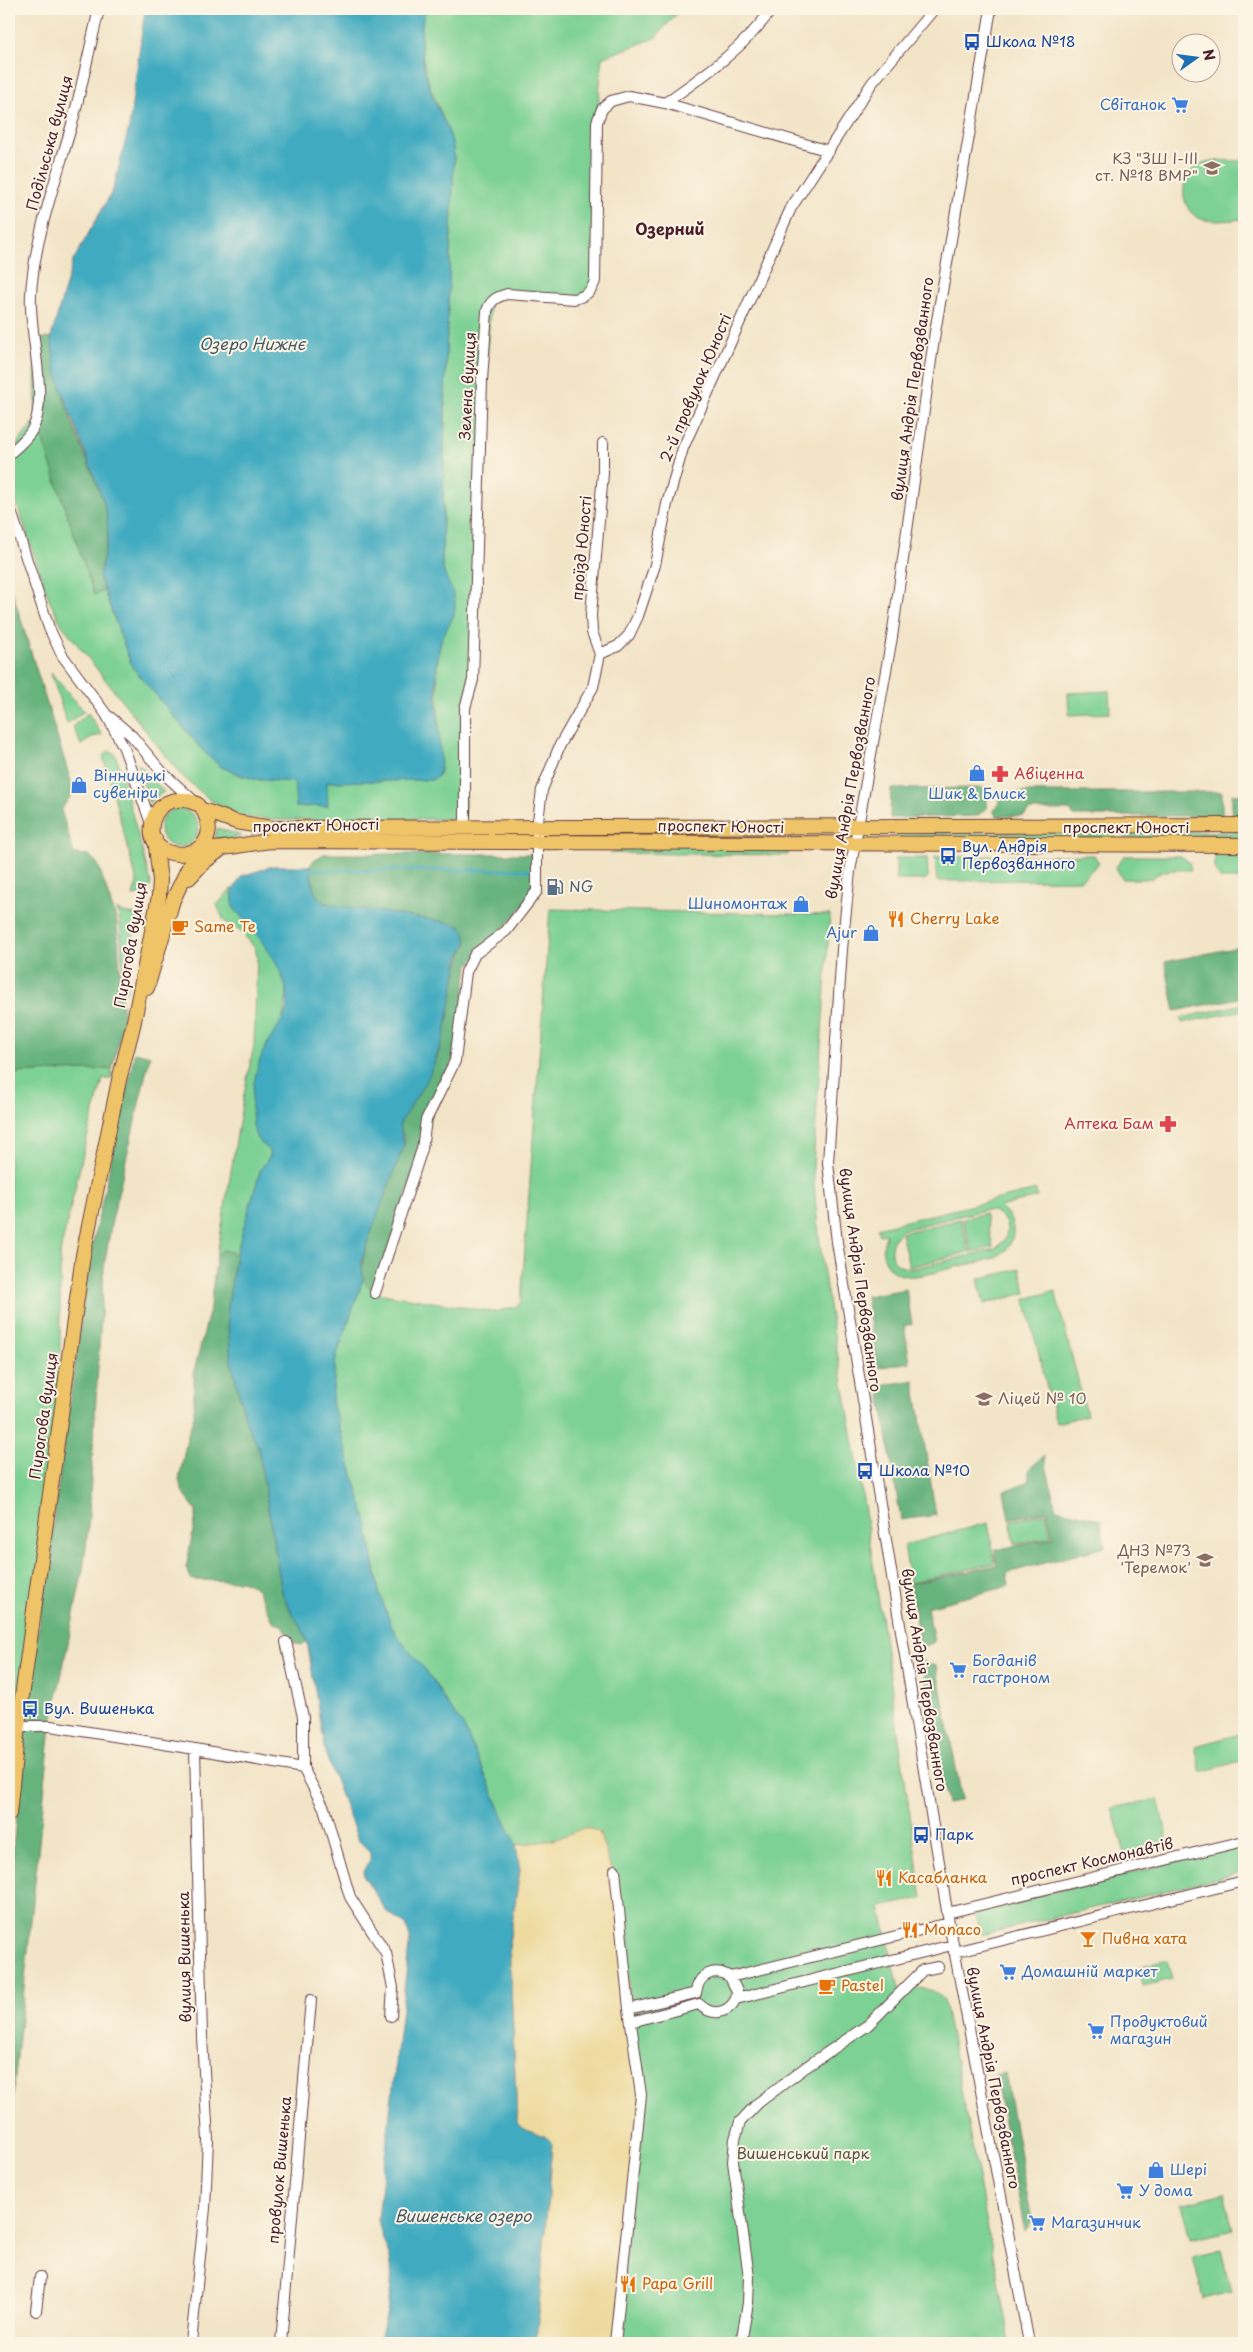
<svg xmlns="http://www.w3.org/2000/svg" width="1253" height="2352" viewBox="0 0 1253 2352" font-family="'Playpen Sans',sans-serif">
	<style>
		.green { fill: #7ed194; stroke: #647860; fill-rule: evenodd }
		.forest { fill: #66b37e; stroke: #586954 }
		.sand { fill: #eeda9e; stroke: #9c7c64 }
		.water { fill: #40aac0; stroke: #456476 }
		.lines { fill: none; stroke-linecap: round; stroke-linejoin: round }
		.stream { stroke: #40aac0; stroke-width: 3 }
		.minor-casing { stroke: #633d42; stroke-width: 12 }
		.major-casing { stroke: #633d42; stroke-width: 16 }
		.minor { stroke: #fff; stroke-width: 10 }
		.major { stroke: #efc469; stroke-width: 14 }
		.labels { text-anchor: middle; stroke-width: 4; stroke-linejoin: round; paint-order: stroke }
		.transit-label { font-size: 15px; fill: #164399; stroke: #fcf5e5; text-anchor: start }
		.shop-label { font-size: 15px; fill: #366cbe; stroke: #fcf5e5; text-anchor: start }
		.street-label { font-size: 15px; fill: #4a1f2b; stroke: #fcf5e5 }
		.education-label { font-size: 15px; fill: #785e54; stroke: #fcf5e5; text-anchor: end }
		.health-label { font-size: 15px; fill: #be3a42; stroke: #fcf5e5; text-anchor: start }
		.service-label { font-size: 15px; fill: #4e5e75; stroke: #fcf5e5; text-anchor: start }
		.food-label { font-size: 15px; fill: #c56008; stroke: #fcf5e5; text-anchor: start }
		.park-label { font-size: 15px; fill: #5a544a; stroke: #fcf5e5 }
		.neighbourhood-label { font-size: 16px; font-weight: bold; fill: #4a1f2b; stroke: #fcf5e5 }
		.water-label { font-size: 16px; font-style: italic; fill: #465767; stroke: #fcf5e5 }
	</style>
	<rect width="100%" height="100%" fill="#fcf5e5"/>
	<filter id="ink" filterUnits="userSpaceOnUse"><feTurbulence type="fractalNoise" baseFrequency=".02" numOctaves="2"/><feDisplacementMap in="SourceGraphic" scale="10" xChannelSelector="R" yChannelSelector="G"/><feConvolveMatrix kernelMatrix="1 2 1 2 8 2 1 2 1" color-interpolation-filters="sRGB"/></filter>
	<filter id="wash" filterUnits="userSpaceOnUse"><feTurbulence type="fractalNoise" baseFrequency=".0096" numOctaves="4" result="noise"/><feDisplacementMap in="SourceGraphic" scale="20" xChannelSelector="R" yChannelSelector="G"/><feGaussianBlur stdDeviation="1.12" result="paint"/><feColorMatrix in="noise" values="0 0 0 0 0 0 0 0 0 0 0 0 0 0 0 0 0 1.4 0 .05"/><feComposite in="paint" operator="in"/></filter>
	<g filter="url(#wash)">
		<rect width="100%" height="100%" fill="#f2e4c7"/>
		<path class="green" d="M425,9H681L655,38L602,58L597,122L595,281L584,297L507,294L490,303L473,680L467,700L465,819L280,820L247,817L234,813L210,800L180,774L62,625L50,602L9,481V454L36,420L94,594L104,591L132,667L206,754L221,767L242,776L260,780L295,782L296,807L327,806V782L432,780L440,773L437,665L441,640L454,615L455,602L444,577L442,562L446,357L454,159C454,138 445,124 437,104C424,75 416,41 425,9Z
			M1244,161V219C1232,220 1217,222 1205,220C1179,215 1177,177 1198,165C1210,158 1231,161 1244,161Z
			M51,673L84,711L67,724Z
			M1109,691L1110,713L1069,715L1068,693Z
			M88,713L102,735L92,737L81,745L73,726Z
			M108,751L115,754L118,762L151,883L149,891L145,894L133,896L137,882L103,756Z
			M138,763L164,792L152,799L149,803Z
			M160 828a19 19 0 1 1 38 0a19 19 0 1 1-38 0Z
			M217,828L242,836L214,842Z
			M1115,832V838L896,839V833Z
			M1125,832H1244V837L1125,838Z
			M635,842L788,843V855L610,853Z
			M1094,855L1099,863L1081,880L937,881L935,857Z
			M1244,855V879H1220L1215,870V856Z
			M1124,856H1181L1189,862L1191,870C1176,870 1163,868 1151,879H1122L1116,867Z
			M896,858H927L928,877L925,880H896Z
			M232,888L233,907C255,932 282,960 287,995L259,1142L268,1148L270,1156L260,1171L236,1254L223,1250L217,1255L243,1099L254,1045L257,957L255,948L240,930L224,921L217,905Z
			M117,909L123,913L143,916L135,930L127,956L130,958L127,991H124L120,922Z
			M550,909L830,915L813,1165C818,1273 844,1379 861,1486C883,1623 902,1761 922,1898L880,1907L900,1992C918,1987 931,1985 944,2001L1010,2343H615L618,1891L599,1832L586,1829L554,1840L516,1845L463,1725L449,1707L432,1679L397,1636L390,1622L379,1592L367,1523L332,1402L336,1357L363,1280L376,1293L494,1312L516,1307L521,1302Z
			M1244,1004V1010L1182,1023L1181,1018Z
			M112,1069L111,1079H103L85,1145L60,1253V1420L9,1816V1073Z
			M1036,1190L1037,1197L1000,1207C1008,1213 1014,1221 1013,1233C1011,1261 977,1262 955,1267C934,1272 897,1288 885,1260C881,1251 883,1242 887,1234L879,1235L877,1228ZM984,1210C1001,1210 1011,1224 1005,1239L996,1249L911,1269C887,1266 885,1244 902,1230Z
			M985,1213L993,1247L971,1252L963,1219Z
			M961,1219L969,1252L909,1267L901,1233Z
			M1020,1269L1026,1293L984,1304L978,1279Z
			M1055,1291L1087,1415L1056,1423L1025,1299Z
			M1046,1513L1051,1537L1015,1544L1010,1521Z
			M988,1523L995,1563L910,1583L904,1545Z
			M1244,1733V1760L1201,1772L1195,1746Z
			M1158,1799L1169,1847L1126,1857L1112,1808Z
			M1244,1845V1872L981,1935L975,1911Z
			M1167,1960L1172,1979L1143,1986L1139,1967Z
			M1224,2193L1233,2229L1190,2239L1181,2204Z
			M1221,2250L1231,2292L1203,2299L1193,2257Z"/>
		<path class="forest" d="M51,337C56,393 83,448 103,500C106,513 110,527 107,540C103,564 96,566 104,591L94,595L36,420L34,340Z
			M9,581L74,791L61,810L74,854L89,855L98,864L117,922L123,1021L112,1069L9,1073Z
			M987,788V808L977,816L890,818L891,789Z
			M999,792H1222V816H1074L1070,810H1030L1024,816H996L993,810L999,803Z
			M1232,794H1244V817H1232Z
			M324,854H537V891L468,966L457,1050L435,1104L375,1293L363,1280C357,1247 391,1178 404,1145V1139L399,1125C415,1096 436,1069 444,1036C452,1005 452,972 467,943L319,901L315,896L310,866L314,860Z
			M1244,946V997L1175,1011L1165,962Z
			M135,1052L150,1056L112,1220L104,1267L88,1530L83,1570L51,1726L9,2135V1890L25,1727L90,1256Z
			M223,1250L236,1254L227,1313L231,1360L246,1422L258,1447L282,1592C288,1610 301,1623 307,1641L302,1645L293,1643L282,1625L274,1623L257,1589L248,1583L240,1581L192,1580L186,1568L196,1515V1510L183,1493L179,1480L187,1438L194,1416V1371L209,1313L217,1255Z
			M906,1289L912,1324L904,1326L910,1362L877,1368L866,1296Z
			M914,1380L936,1515L901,1520L879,1386Z
			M1044,1456L1056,1509L1100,1519L1105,1547L1007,1573L1009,1586L927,1607L934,1642L920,1648L910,1584L997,1565L995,1550L1053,1538L1047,1511L1009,1519L1004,1491L1030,1481L1028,1470Z
			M922,1659L929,1665H936L962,1799L947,1804Z
			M1005,2073L1032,2221L1025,2231L995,2075Z"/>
		<path class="sand" d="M581,1829H591L599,1832L618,1891L641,2095L615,2343H536L552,2144C543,2132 522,2135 517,2120L509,1943L520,1870L516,1845L554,1840Z"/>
		<path class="water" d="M145,9H426C415,39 424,75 436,104C445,124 454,137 454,159L446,357L442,562C443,577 453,587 455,601C457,618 446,627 441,641C439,647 438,656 437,663C434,697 440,733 441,767L437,777L432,780L327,782L328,806L296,807L294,782L253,779L221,767L206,754L132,667L99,576L108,540L107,516L103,500L62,391L55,367L51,337L73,261L113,190L129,127Z
			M273,866H310C313,882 311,898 328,904L446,922L460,926L465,932L467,943L459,958L444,1037L429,1076L399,1125L404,1145L367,1243L362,1261L363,1280L336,1357L332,1402L367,1523L379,1592L390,1622L397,1636L432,1679L449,1707L463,1725L516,1845L520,1870L509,1943L517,2120C522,2136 547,2130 552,2144L536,2343H378C386,2322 395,2282 390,2259C386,2245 380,2233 378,2218L410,1938L406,1925L386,1911L364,1876L363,1871L370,1861V1852L358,1840L325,1753L307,1641C301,1623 288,1610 282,1592L258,1447L246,1422L231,1360L227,1313L236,1254L260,1171L270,1156C270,1146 261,1146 257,1139C252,1130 252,1111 252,1101C252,1087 257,1066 263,1052C268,1040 278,1029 284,1016C300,980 254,931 233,907V890L242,876Z"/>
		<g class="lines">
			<path class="stream" d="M310,870H530"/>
		</g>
	</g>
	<g filter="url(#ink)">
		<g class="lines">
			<g class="minor-casing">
				<path id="minor" d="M991,9L935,332L892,637L850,871L842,949L828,1163L837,1242L949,1923L1029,2343
					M665,103C705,75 743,49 772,9
					M9,454C17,447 27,439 32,430C50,398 28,331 31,294C34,239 57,177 72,124C82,86 90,47 99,9
					M9,505L49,628L62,655L106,714L124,748L152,826
					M600,654L592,632L591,615L603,473V443
					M110,717L132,736L162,772L195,802
					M465,828V708L473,680L482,380L487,311C490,301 496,297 507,294L574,299C586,296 591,292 595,281L597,122L602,109L611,101L629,96L665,103L829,151
					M375,1293L422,1149L426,1120L455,1061L466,972L475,954L506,931L537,891V828L542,790L560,745L593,687L600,654L618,646L629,635L638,616L655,565L667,504L683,448L791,208L872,83L934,9
					M286,1642L303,1717V1768
					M18,1726H51L195,1749L202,2037L208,2140L205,2208L191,2343
					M195,1749L303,1768L324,1808L350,1897L386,1953L393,1988L391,2016
					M947,1913L1244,1841
					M954,1952L1244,1881
					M730,1977L737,1991L736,1999
					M629,2009L696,1993C698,1974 715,1967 730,1977L949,1923
					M631,2022L699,2004C711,2016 727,2015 736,1999L952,1945
					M36,2311L40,2277
					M281,2343L311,2000
					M615,2343L641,2095L629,2009L615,1870
					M741,2343L748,2303L749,2277L733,2162L735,2139L740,2122L758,2103L806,2067L868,2025L923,1970L938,1967"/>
			</g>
			<g class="major-casing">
				<path id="major" d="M197,804C180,796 160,799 153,820C139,869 232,864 203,810
					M203,810L236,822L272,828L1244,825
					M198,849C223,851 247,843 272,841L1244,845
					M189,878L204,862L220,850
					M147,988L173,900L197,850
					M9,1814L18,1726L83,1255L119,1080L133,1026L159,896L160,880L155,839"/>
			</g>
			<use href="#minor" class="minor"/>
			<use href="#major" class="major"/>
		</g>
	</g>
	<defs>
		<g id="bus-bare" transform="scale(1.35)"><path d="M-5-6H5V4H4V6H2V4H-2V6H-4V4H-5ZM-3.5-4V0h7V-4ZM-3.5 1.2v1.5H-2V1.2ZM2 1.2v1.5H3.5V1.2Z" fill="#1a4fb4" stroke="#fcf5e5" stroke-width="2.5" paint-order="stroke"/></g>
		<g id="supermarket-bare" transform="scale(1.35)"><path d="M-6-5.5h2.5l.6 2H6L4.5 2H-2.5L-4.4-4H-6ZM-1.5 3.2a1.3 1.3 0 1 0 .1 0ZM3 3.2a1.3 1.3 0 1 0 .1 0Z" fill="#3f7fe0" stroke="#fcf5e5" stroke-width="2.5" paint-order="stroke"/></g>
		<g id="school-bare" transform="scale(1.35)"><path d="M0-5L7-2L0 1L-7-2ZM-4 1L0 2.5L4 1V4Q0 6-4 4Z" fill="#8d6e63" stroke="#fcf5e5" stroke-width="2.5" paint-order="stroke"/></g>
		<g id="shop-bare" transform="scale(1.35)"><path d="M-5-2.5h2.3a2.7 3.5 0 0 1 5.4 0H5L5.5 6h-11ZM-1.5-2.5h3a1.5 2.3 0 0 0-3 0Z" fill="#3f7fe0" stroke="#fcf5e5" stroke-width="2.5" paint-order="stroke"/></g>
		<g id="pharmacy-bare" transform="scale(1.35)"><path d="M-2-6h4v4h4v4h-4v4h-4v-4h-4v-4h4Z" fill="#e0444e" stroke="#fcf5e5" stroke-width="2.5" paint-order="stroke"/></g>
		<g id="fuel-bare" transform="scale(1.35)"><path d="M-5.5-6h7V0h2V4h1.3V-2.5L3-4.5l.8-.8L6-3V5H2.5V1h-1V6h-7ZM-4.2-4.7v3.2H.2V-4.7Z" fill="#5c6f8a" stroke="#fcf5e5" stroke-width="2.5" paint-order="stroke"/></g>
		<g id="restaurant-bare" transform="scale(1.35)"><path d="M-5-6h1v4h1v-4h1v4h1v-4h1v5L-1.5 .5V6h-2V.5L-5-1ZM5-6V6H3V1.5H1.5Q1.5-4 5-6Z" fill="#e8710a" stroke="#fcf5e5" stroke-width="2.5" paint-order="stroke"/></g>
		<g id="cafe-bare" transform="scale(1.35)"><path d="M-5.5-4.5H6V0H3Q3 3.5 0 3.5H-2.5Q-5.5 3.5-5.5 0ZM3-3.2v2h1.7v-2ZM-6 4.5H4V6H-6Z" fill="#e8710a" stroke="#fcf5e5" stroke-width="2.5" paint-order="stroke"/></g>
		<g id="bar-bare" transform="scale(1.35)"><path d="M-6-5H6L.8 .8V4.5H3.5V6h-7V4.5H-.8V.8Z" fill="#e8710a" stroke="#fcf5e5" stroke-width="2.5" paint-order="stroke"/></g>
	</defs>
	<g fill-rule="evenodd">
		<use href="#bus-bare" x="972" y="42"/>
		<use href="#supermarket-bare" x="1180" y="105"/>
		<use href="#school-bare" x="1212" y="168"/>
		<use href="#shop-bare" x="977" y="773"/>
		<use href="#pharmacy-bare" x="1000" y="774"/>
		<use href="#shop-bare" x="79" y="785"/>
		<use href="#bus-bare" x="948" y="856"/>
		<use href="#fuel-bare" x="555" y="887"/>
		<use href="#shop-bare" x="801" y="904"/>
		<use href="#restaurant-bare" x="896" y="919"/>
		<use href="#cafe-bare" x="180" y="927"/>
		<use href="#shop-bare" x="871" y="933"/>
		<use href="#pharmacy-bare" x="1168" y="1124"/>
		<use href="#school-bare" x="984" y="1399"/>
		<use href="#bus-bare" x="865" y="1471"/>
		<use href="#school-bare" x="1205" y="1560"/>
		<use href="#supermarket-bare" x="958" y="1670"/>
		<use href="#bus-bare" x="30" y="1709"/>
		<use href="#bus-bare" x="921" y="1835"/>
		<use href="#restaurant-bare" x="884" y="1878"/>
		<use href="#restaurant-bare" x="910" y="1930"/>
		<use href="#bar-bare" x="1088" y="1939"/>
		<use href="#supermarket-bare" x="1008" y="1972"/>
		<use href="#cafe-bare" x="827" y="1986"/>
		<use href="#supermarket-bare" x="1096" y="2031"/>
		<use href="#shop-bare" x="1156" y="2170"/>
		<use href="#supermarket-bare" x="1125" y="2191"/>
		<use href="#supermarket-bare" x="1037" y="2223"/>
		<use href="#restaurant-bare" x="628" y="2284"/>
	</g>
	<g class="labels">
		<g class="transit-label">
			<text x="986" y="47">Школа №18</text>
			<text x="962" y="852">Вул. Андрія<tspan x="962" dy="17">Первозванного</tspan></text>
			<text x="879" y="1476">Школа №10</text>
			<text x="44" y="1714">Вул. Вишенька</text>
			<text x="935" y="1840">Парк</text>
		</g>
		<g class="shop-label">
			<text x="1166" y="110" text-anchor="end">Світанок</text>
			<text x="93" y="781">Вінницькі<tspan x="93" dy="17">сувеніри</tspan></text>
			<text x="977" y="799" text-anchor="middle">Шик &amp; Блиск</text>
			<text x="787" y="909" text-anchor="end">Шиномонтаж</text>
			<text x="857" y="938" text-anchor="end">Ajur</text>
			<text x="972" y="1666">Богданів<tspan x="972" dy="17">гастроном</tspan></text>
			<text x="1022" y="1977">Домашній маркет</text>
			<text x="1110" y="2027">Продуктовий<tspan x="1110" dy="17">магазин</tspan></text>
			<text x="1170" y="2175">Шері</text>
			<text x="1139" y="2196">У дома</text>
			<text x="1051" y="2228">Магазинчик</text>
		</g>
		<g class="street-label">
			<text transform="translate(50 143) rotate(-75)" y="5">Подільська вулиця</text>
			<text transform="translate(468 386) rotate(-87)" y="5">Зелена вулиця</text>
			<text transform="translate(696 388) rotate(-67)" y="5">2-й провулок Юності</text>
			<text transform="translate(913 389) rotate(-82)" y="5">вулиця Андрія Первозванного</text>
			<text transform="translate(582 548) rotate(-85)" y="5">проїзд Юності</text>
			<text transform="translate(851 788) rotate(-80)" y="5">вулиця Андрія Первозванного</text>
			<text transform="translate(316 826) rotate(-1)" y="5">проспект Юності</text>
			<text transform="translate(721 827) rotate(1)" y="5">проспект Юності</text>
			<text x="1126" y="833">проспект Юності</text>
			<text transform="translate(131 945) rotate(-80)" y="5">Пирогова вулиця</text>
			<text transform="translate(860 1280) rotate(82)" y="5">вулиця Андрія Первозванного</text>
			<text transform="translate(44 1416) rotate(-82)" y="5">Пирогова вулиця</text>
			<text transform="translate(924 1680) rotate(81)" y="5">вулиця Андрія Первозванного</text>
			<text transform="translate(1092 1862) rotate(-13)" y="5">проспект Космонавтів</text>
			<text transform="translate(185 1957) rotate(-91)" y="5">вулиця Вишенька</text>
			<text transform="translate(993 2078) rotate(79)" y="5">вулиця Андрія Первозванного</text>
			<text transform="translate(280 2170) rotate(-85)" y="5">провулок Вишенька</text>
		</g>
		<g class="education-label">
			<text x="1198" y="164">КЗ "ЗШ І-ІІІ<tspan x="1198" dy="17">ст. №18 ВМР"</tspan></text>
			<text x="998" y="1404" text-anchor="start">Ліцей № 10</text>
			<text x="1191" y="1556">ДНЗ №73<tspan x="1191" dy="17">'Теремок'</tspan></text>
		</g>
		<g class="health-label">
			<text x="1014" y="779">Авіценна</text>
			<text x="1154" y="1129" text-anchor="end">Аптека Бам</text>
		</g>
		<g class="service-label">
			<text x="569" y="892">NG</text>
		</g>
		<g class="food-label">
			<text x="910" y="924">Cherry Lake</text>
			<text x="194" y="932">Same Te</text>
			<text x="898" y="1883">Касабланка</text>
			<text x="924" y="1935">Monaco</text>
			<text x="1102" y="1944">Пивна хата</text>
			<text x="841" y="1991">Pastel</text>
			<text x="642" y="2289">Papa Grill</text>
		</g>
		<g class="park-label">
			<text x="803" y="2159">Вишенський парк</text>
		</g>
		<g class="neighbourhood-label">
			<text x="670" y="235">Озерний</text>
		</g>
		<g class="water-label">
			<text x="252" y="350">Озеро Нижнє</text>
			<text x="463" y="2222">Вишенське озеро</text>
		</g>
	</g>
	<rect width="1253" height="2352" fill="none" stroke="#fcf5e5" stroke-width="30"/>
	<g transform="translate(1196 58) rotate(76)"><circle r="24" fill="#fcf5e5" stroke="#b59f9b"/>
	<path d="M0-4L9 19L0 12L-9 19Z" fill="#1f6fb2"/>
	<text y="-8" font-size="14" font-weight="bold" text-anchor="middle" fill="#4a1f2b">N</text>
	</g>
</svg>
